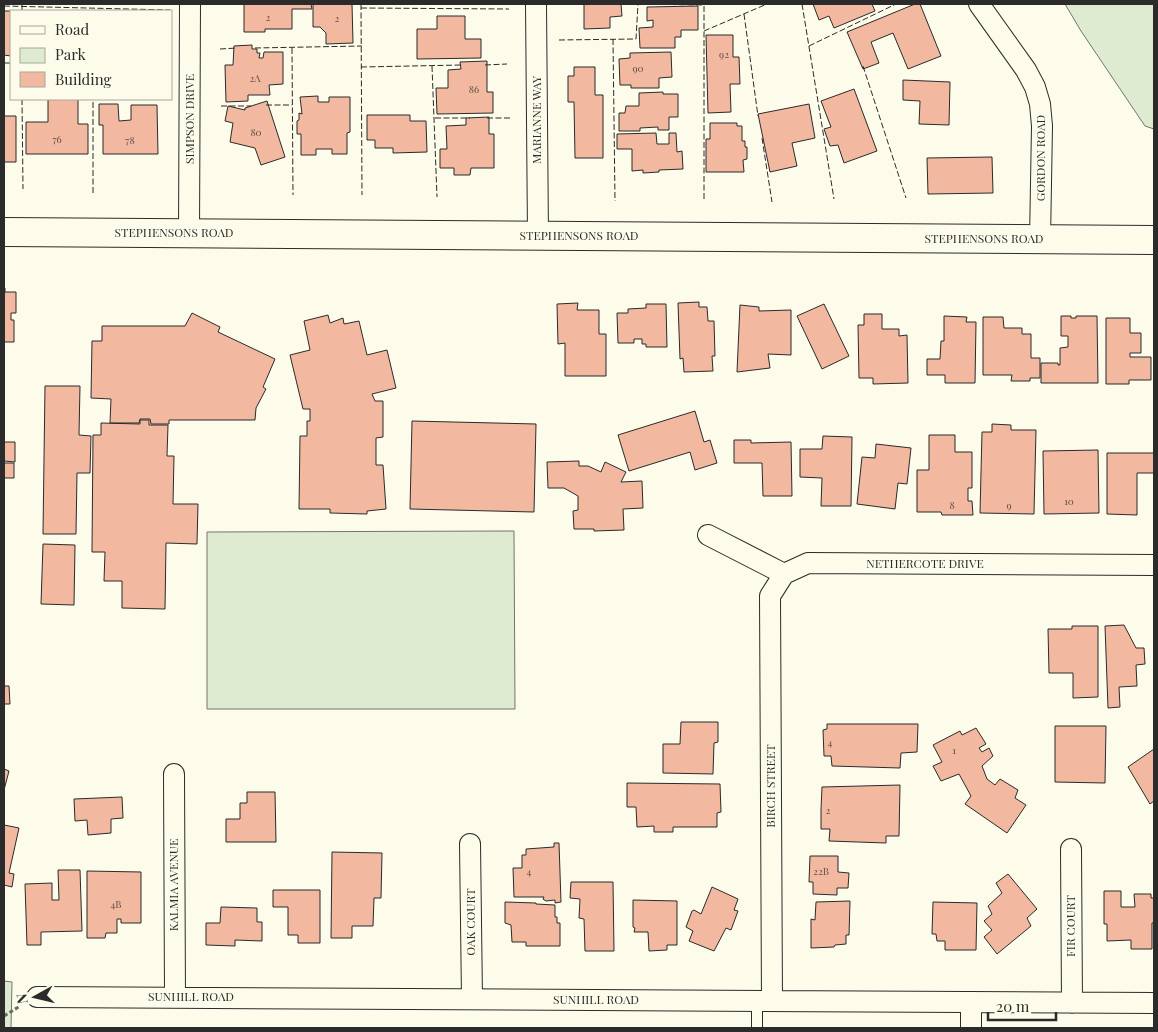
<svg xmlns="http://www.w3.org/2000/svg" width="1158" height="1032" viewBox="0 0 1158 1032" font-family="'Playfair Display',serif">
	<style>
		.green { fill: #deebd1; stroke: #74746e }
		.building { fill: #f2b8a0; stroke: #2b2b2b }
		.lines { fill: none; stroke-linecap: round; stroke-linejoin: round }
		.service-casing { stroke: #2b2b2b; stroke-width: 12 }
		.minor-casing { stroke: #2b2b2b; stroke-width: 22 }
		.primary-casing { stroke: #2b2b2b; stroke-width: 30 }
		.path { stroke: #6a6964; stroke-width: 3; stroke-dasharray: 4 2.5; stroke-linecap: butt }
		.service { stroke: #fdfbea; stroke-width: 10 }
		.minor { stroke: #fdfbea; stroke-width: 20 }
		.primary { stroke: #fdfbea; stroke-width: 28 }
		.fence { stroke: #2b2b2b; stroke-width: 1; stroke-dasharray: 6 2.5; stroke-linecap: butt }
		.labels { text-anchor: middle; stroke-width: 4; stroke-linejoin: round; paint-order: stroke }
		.number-label { font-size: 10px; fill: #5d4e48 }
		.street-label { font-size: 12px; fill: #2b2b2b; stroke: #fdfbea }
	</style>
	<rect width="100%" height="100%" fill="#fdfbea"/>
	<path class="green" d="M1065,4H1154V129L1145,126L1081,31Z
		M514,531L515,709H207V532Z
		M4,981L12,982L11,1028H4Z"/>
	<path class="building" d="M244,4H311L312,9H292V29H265V32H244Z
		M313,4H352L353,43L326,44V33L320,27H313Z
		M584,4H621L622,16L610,17V28L584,29Z
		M813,4H872L875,11L834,28L829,16L819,20Z
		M915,4H920L941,56L908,69L893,33L871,42L879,63L863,69L847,32Z
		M698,6V30H681V37H675V48H640L639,28L653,27V20L647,21V7Z
		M4,11H16H11V56L4,55Z
		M437,16H465V39H481V58L417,59V29H437Z
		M706,35H733V57H739L740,84H730L731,112L708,113Z
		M252,45V49H257V53H260L259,58H263L264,52H283V84L269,85L270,95H248V101L226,102L225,65H233L234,46Z
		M671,52L672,77L659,78V88H631V85H620L619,59L630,58V53Z
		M487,61V92H493V113L437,114L436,88H448V70L461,69L460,62Z
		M574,67H595V95H603V158H575L574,102H568V76H574Z
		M903,80L950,82L949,125L919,124L920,101L903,100Z
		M854,89L877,151L844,163L838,145L830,146L824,129L831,127L821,101Z
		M663,92V94H678V117H669V130H658V127L640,128V131H619V113H625L626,106H639V93Z
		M318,96V102H329V97H350V132L347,133V154H332V149H316V155H301V134H297V121L299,120V113L302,114L300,97Z
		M48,99H78V124H88V154H26V122H48Z
		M267,101L285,157L261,165L255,148L230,142L233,123L225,121L228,106L245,110V108Z
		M99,104H118L119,121L131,120V105H157L158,154H103V125H99Z
		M809,104L815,138L792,143L797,166L770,172L758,114Z
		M367,115H410V121H426L427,152L393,153V148H375V140H367Z
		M4,116H16V162H4Z
		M489,117V134H494V168H471L470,175H454V168H440V149H447L446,126L466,125V118Z
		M710,123H737V126H742V141H745V147H747V159L743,160L744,172H706V139H710Z
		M656,133L657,144H669V133H676L677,152L682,151L683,169L659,170V172L643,173V170L632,171V149H617V134Z
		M992,157L993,193L928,194L927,158Z
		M4,288H5V292H16V313H11V320H14V342H4Z
		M699,302V307H707L708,321H714L715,356H712L713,371L684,372L683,358L680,359L678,303Z
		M578,303L577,310H599V334H606V376H565V343L558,344L557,304Z
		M646,304H666L667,347H646V344H642V339H634V343H618L617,313H628V309L646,308Z
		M824,304L849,356L822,369L797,316Z
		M740,305L759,307V311L791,310V355L768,354L770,368L737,372Z
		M192,313L220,327L218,332L275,359L263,387L266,389L256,408L255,420H169V424H151L150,419H140L139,423H110L111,399L91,398L92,341H102V326H185Z
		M864,314H882V329H899V336L907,335L908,383L873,384V378H859L858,325H864Z
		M328,315L330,323L343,318L344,324L359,321L367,355L387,350L396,388L372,394L375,401H383V437L376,438V465H383L386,509L367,511V514L330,513V509H299L300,436H307V421H310V409H303L290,355L310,350L304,321Z
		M944,316L967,317L966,322H976L975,383H945V375H927V359H940L941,341H944Z
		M1061,316H1071V318H1076V316H1097L1098,383H1041V363H1058V365H1060V348L1068,347V336H1061Z
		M983,317H1003L1004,328H1022V334H1031V358H1040V378H1030V381H1011L1012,375H983Z
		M1106,318H1130V333H1141V353H1130V357H1151V380H1129V384H1106Z
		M45,386H80L79,435L91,436L90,473H77L76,534H43Z
		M695,411L704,442L710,440L717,463L695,470L690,452L629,471L618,435Z
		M140,420H149V425H168L167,456H174L173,504H198L197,544L166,543L165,609L122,608V581H104L105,552H92L93,435H101V423L140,424Z
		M412,421L536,424L534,512L410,509Z
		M992,424L1011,425V430H1036L1034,514L980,513L982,432H992Z
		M929,435H955V452H972V488H968V501H972L973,515H942L941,512H917V470H929Z
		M823,436L852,437L851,506H821L822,478L800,477V449H822Z
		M734,440H751V443L791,442L792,496H763L762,463H734Z
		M4,442H15V462L4,461Z
		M876,444L911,448L907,484L898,483L895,509L857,504L862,457L875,458Z
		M1098,450L1099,513L1044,514L1043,451Z
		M1107,453H1154V473H1137V515L1107,514Z
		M579,461V466H588L601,472L605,462L626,472L621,482L642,481L643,508L623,509L624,530L594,531V529H574L573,511L578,510V496L564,488H548L547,462Z
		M4,463H14V478H4Z
		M43,544L75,545L74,605L41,604Z
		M1124,625L1136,648H1144L1145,664L1136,665L1137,686L1119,687L1120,707L1108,708L1105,626Z
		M1072,626H1098V697L1073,698V673H1049L1048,629H1072Z
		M4,686H9L10,704H4Z
		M681,722H718V742L714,743L713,774L663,773V744H680Z
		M827,724H918L917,752L901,753L900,768L832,766L831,756H824L823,730L827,729Z
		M1055,726H1106L1105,783L1055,782Z
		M976,728L986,744L979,748L982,752L989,748L993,756L982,766L987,779L995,785L1000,779L1018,790L1015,798L1026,805L1007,833L965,804L971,796L959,774L941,781L933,766L942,762L933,745L960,731L962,735Z
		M1154,749V801L1150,804L1128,767Z
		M4,769L9,771L4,790Z
		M627,783L720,784L721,812L717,813V827H673V832H654V826L637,827L636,807H627Z
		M900,785L899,836H886V843L829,841L830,829H821V809L822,787Z
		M247,792H275L276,842H226V819H240V803H247Z
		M122,797L123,818L111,819V833L88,835L87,820L75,821L74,799Z
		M4,825L19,828L9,873L14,874L12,887L4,885Z
		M554,843H559L561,902L555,903V900L546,901L543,899L544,897H514L513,868H522V855H526V849L554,847Z
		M332,852L382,853L381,898H374L373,926H352V938H331Z
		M810,856H838V872L849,873L848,888H837V895L813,894V882H809Z
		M58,870H80L82,931L41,932V945H27L25,884L52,883V900H59Z
		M87,871L141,872V923H121V919H117V933H106L105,938H87Z
		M1008,874L1037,909L1027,918L1031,926L997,954L984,937L992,930L984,921L992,914L988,906L1002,893L996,883Z
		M571,882H613L614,951H585L584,919L579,918L580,899L570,898Z
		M712,887L738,899L734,910L738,911L731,930L726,928L714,951L689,941L693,931L686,927L692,911L694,910L701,914Z
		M273,890H320V943H298V935H288V907H273Z
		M1104,891H1121V907H1135L1134,894H1151V898H1154V923H1152V949H1131V940L1107,941V924H1104Z
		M633,900L677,901V945H667V950L649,951L648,932H634L635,928L633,927Z
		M850,901L849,935H846V944L835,945L834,947L811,948V919L815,920L816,902Z
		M505,902L536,903V904L555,905V917H557V923H560V946H526V942H512L511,925L505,923Z
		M933,902L977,903L976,950H945V941H937L936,934H932Z
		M221,907L257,908V922H262V941L235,940V946L206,945V923H220Z"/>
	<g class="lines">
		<g class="service-casing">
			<path id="service" d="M757,1001V1028"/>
		</g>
		<g class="minor-casing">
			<path id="minor" d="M536,4L538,236
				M979,4L1026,70L1035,87L1040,104L1042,126L1040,240
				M189,234L190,4
				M708,535L784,574
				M784,574L808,563L1154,565
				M174,774L175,997
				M470,844L472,999
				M1071,849L1072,1003
				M37,997L1154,1003
				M772,1001L770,596L784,574
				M971,1002V1028"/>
		</g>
		<g class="primary-casing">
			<path id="primary" d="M4,232L1154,240"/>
		</g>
		<path class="path" d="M4,1016L20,1006"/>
		<use href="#service" class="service"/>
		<use href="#minor" class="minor"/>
		<use href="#primary" class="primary"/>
		<path class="fence" d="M22,4V11
			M361,4L362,195
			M802,4L834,199
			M4,6L170,10
			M361,8L509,9
			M744,14L758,116
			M704,31L767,4
			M613,39L615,201
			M559,40L636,39L638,4L704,5
			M809,46L896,4
			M255,48L362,46
			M292,48L293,195
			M220,49L237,48
			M4,63H11
			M485,65L507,64
			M432,66L437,197
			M863,66L906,198
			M361,67L462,65
			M22,99L23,189
			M266,105H292
			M221,106H251
			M435,118H470
			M487,118H511
			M762,138L772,202
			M93,193V99
			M704,199V4"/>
	</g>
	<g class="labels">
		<g class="number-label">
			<text x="268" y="21">2</text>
			<text x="337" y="22">2</text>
			<text x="724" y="58">92</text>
			<text x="638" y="72">90</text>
			<text x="255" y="82">2A</text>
			<text x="474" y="93">86</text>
			<text x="256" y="136">80</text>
			<text x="57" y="143">76</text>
			<text x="130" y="144">78</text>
			<text x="1069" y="505">10</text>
			<text x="952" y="509">8</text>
			<text x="1009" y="509">9</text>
			<text x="830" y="746">4</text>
			<text x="954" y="754">1</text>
			<text x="828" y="814">2</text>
			<text x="529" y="875">4</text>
			<text x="821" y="875">22B</text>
			<text x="116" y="908">4B</text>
		</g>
		<g class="street-label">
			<text transform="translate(190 119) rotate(-90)" y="4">SIMPSON DRIVE</text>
			<text transform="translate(537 120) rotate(-90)" y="4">MARIANNE WAY</text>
			<text transform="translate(1041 158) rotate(-90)" y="4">GORDON ROAD</text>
			<text x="174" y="237">STEPHENSONS ROAD</text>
			<text x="579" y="240">STEPHENSONS ROAD</text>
			<text x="984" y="243">STEPHENSONS ROAD</text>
			<text x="925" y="568">NETHERCOTE DRIVE</text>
			<text transform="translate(771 786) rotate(-90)" y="4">BIRCH STREET</text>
			<text transform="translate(174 885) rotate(-90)" y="4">KALMIA AVENUE</text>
			<text transform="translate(471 922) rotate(-90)" y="4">OAK COURT</text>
			<text transform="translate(1071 926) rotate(-90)" y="4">FIR COURT</text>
			<text x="191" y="1001">SUNHILL ROAD</text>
			<text x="596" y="1004">SUNHILL ROAD</text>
		</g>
	</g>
	<rect width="1158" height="1032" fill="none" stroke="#2b2b2b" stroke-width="10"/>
	<rect x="10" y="10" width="162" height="90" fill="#fdfbea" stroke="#a9a89e"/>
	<rect x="20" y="26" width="25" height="8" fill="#fdfbea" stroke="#a9a89e"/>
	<text x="55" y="35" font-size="15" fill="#2b2b2b">Road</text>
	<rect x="20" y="48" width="25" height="15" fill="#deebd1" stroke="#a9a89e"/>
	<text x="55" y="60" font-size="15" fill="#2b2b2b">Park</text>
	<rect x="20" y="72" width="25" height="15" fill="#f2b8a0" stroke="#a9a89e"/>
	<text x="55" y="85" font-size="15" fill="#2b2b2b">Building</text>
	<g transform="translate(35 997) rotate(262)" stroke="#fdfbea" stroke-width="4" paint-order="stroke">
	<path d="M0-4L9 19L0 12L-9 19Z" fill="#2b2b2b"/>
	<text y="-8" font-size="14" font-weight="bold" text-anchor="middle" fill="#2b2b2b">N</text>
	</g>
	<path d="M988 1012v8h68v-8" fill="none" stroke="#2b2b2b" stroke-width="2.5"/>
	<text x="996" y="1012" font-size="15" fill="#2b2b2b" stroke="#fdfbea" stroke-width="4" paint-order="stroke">20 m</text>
</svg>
